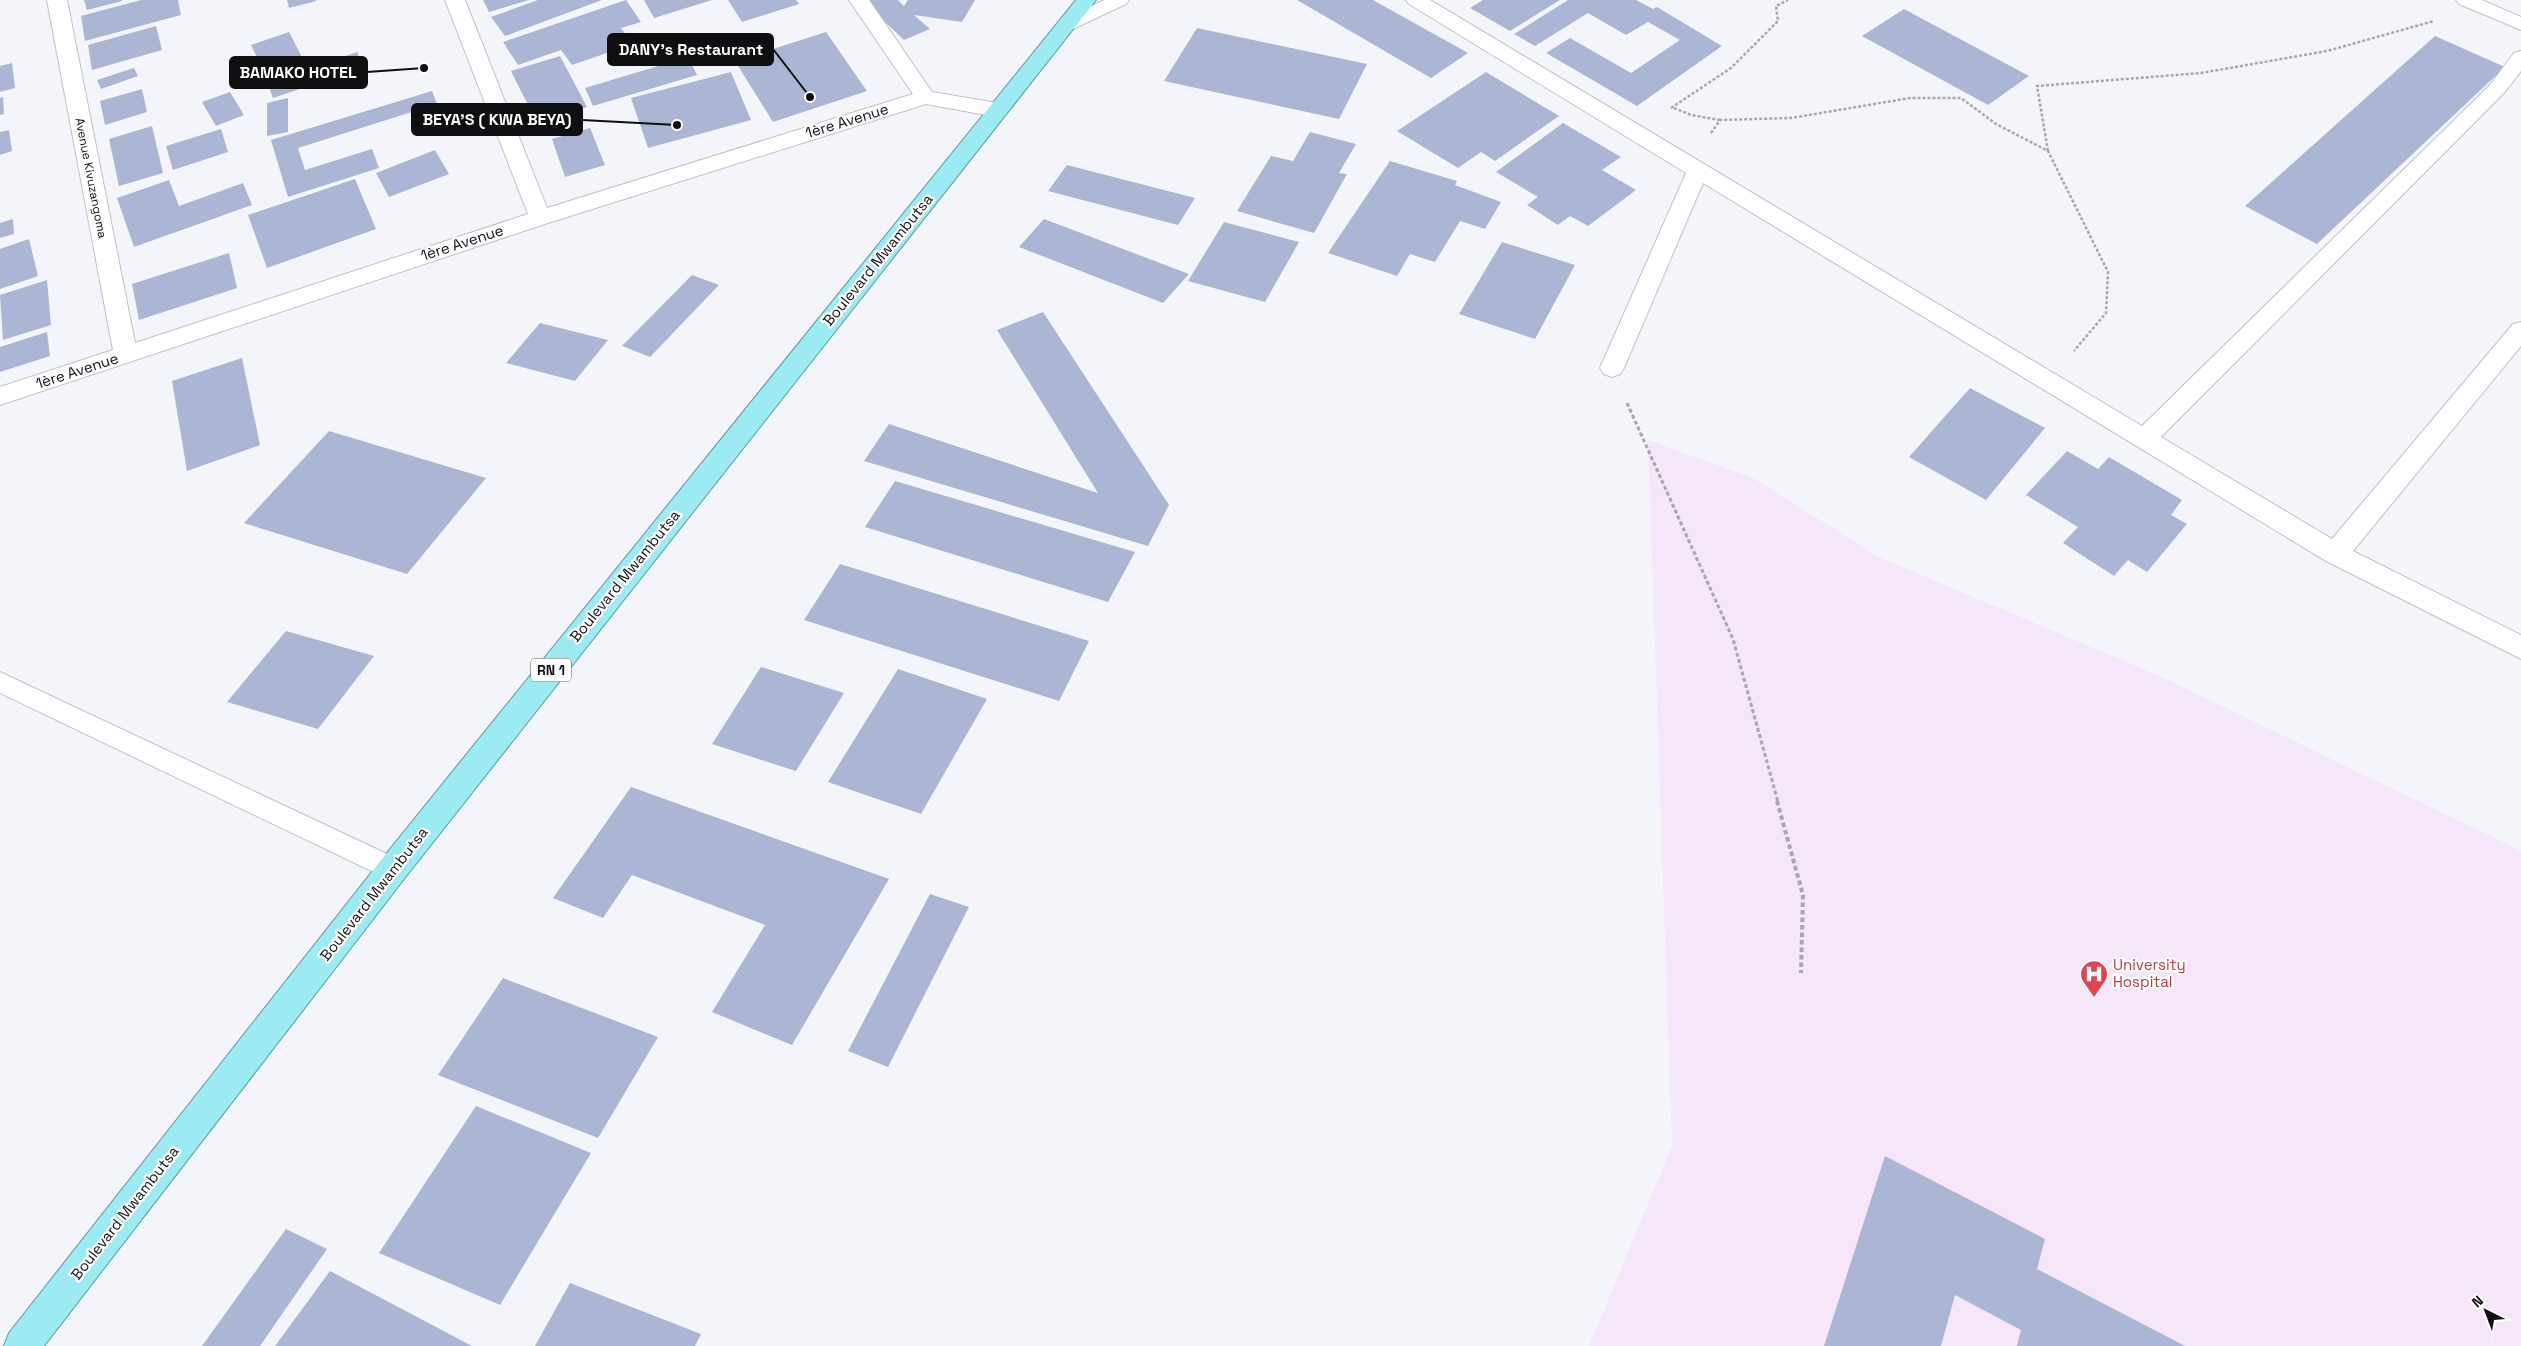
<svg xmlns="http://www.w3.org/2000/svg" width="2521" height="1346" viewBox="0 0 2521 1346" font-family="'Space Grotesk',sans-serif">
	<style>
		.medical { fill: #f5e6f9 }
		.building { fill: #abb5d4 }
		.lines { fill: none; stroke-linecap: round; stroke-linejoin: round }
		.service-casing { stroke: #bfc1c7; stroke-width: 2 }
		.minor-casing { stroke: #bfc1c7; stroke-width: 2 }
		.trunk-casing { stroke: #5b9aa1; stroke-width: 2 }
		.path-far2 { stroke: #a7a7ac; stroke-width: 2.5; stroke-dasharray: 3 2; stroke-linecap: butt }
		.path-far1 { stroke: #a7a7ac; stroke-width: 3; stroke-dasharray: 4 2.5; stroke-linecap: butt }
		.path { stroke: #a7a7ac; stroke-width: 4; stroke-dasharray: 4.5 3; stroke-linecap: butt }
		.service { fill: #fff; fill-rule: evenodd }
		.minor { fill: #fff; fill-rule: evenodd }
		.trunk { fill: #9ceaf2; fill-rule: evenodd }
		.labels { text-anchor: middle; stroke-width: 4.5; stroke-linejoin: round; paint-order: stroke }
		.far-street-label { font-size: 12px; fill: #0f0f11; stroke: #fff }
		.shield { fill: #fff; stroke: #575758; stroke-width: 1 }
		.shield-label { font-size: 14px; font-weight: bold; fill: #0f0f11 }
		.street-label { font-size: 15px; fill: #0f0f11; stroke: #fff }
		.health-label { font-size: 15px; fill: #be3a42; stroke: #fff; text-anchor: start }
		.leader { fill: none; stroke: #0f0f11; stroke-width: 2 }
		.callout-dot { fill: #0f0f11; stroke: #fff; stroke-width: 2 }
		.callout { fill: #0f0f11; stroke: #0f0f11; stroke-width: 2 }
		.callout-label { font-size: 16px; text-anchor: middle; font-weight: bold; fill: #fff }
	</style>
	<rect width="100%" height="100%" fill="#f4f5fb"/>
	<path class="medical" d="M1648,440L1753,478L1879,557L2162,677L2521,851V1346H1589L1672,1146Z"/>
	<path class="building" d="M84,0H122V1L87,10Z
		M141,0H178L181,15L85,41L81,16Z
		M287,0H316V1L289,8Z
		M483,0H529L489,12Z
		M538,0H602L505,36L491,17Z
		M626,0L641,22L621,28L633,44L572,65L561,50L518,65L503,42Z
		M644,0H712L654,18Z
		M728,0H796L799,4L742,22Z
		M862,0H898L904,6L908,0H975L962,22L914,15L930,29L904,40Z
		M1297,0H1373L1468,53L1431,78Z
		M1483,0H1560L1510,31L1470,8Z
		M1568,0H1636L1653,9L1657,7L1722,46L1637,106L1546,53L1570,38L1631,73L1680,40L1648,22L1626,35L1588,13L1535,46L1514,34Z
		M1904,9L2029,76L1988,105L1862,36Z
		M156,26L162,50L92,70L88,45Z
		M1197,28L1367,64L1339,119L1164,81Z
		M289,32L306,65L267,78L251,45Z
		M826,32L867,91L773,122L735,61Z
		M2435,36L2505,67L2317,244L2245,206Z
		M357,52L364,67L273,98L267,82Z
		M560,56L587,107L537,123L511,71Z
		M688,57L697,75L593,106L585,88Z
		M12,63L15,88L0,92V66Z
		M134,68L138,76L101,89L97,80Z
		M731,72L751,120L648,148L631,98Z
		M1486,72L1559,116L1495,161L1481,152L1458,168L1397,131Z
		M142,89L147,112L105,125L100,101Z
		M432,91L437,104L298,148L305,170L372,149L379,168L288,197L271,140Z
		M230,92L244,115L216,126L202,102Z
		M3,97L4,114L0,115V98Z
		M288,98V132L267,136V103Z
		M1563,123L1621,157L1602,170L1636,190L1588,226L1570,216L1558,225L1527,205L1538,197L1496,172Z
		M152,126L163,173L119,186L109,139Z
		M590,128L605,165L565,177L552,139Z
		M221,129L228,152L173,170L166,146Z
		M9,130L12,151L0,155V132Z
		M1310,132L1356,144L1339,173L1347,174L1314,233L1237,211L1271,156L1293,161Z
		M435,150L449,174L389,197L376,173Z
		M1390,161L1457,181L1455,185L1501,202L1485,229L1460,221L1435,262L1410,254L1397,276L1328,253Z
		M1067,165L1195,198L1178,225L1048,191Z
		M355,179L376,229L267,268L248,215Z
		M169,180L179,206L243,183L252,205L134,247L117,198Z
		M13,219L14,234L0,238V223Z
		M1044,219L1189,274L1163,303L1019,247Z
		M1224,222L1299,242L1265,302L1188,281Z
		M29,239L38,276L0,289V249Z
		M1502,242L1575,265L1535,339L1459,314Z
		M229,253L237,288L139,320L132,284Z
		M692,275L719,285L650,357L622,346Z
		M47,280L51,325L3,340L0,295Z
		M1043,312L1169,505L1148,546L864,461L889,424L1098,493L997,330Z
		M540,323L608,340L575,381L506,363Z
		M47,332L50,356L0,372V347Z
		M242,358L260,445L187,471L172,381Z
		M1970,388L2045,428L1986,500L1909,457Z
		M329,431L486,478L407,574L244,523Z
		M2067,451L2098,469L2109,457L2182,500L2171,515L2187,524L2147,572L2128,560L2114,576L2063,543L2078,527L2026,495Z
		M895,481L1135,552L1108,602L865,527Z
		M840,564L1089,641L1059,701L804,620Z
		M286,631L374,656L318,729L227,702Z
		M761,667L844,693L796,771L712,744Z
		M898,669L987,699L921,814L828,782Z
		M631,787L889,879L792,1045L712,1012L765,925L632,875L603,918L553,898Z
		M930,894L969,907L888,1067L848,1051Z
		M503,978L658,1037L598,1138L438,1075Z
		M476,1106L591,1153L500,1305L379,1253Z
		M1885,1156L2045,1239L2037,1269L2185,1346H2017L2021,1330L1955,1295L1941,1346H1824Z
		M286,1229L327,1249L260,1346H202Z
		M330,1271L472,1346H275Z
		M570,1283L701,1334L695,1346H535Z"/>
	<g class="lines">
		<g class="service-casing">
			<path id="service" d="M0,672L402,861L406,869L402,877L393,881L384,877L0,693Z"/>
		</g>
		<g class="minor-casing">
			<path id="minor" d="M47,0H67L135,343L528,214L445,0H465L547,208L913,94L849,0H869L932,92L997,103L1004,105L1007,110L1004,115L997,117L926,104L548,223L0,405V387L113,350Z
				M1104,0H1129L1126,4L1073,29H1059L1056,25L1059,21Z
				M1406,0H1430L2142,426L2490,85L2514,53L2521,51V71L2504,93L2161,437L2332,539L2513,324L2521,322V346L2353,551L2521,635V659L2326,561L1703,183L1624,368L1620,374L1612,377L1604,374L1600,368L1686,173L1409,4Z
				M2456,0H2482L2521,17V30L2459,4Z"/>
		</g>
		<g class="trunk-casing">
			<path id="trunk" d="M1076,0H1096L404,879L44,1346H4L9,1333L382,859Z"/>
		</g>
		<path class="path-far2" d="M1671,108L1731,68L1778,21L1776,6L1788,0
			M1674,108L1691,115L1720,120
			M1711,133L1720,120L1791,118L1910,98H1961L1996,124L2048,151L2108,272L2106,313L2074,351
			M2048,151L2037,86L2201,73L2327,51L2434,21"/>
		<path class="path-far1" d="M1627,403L1733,639L1778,802"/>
		<path class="path" d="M1777,801L1803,895L1801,973"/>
		<use href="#service" class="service"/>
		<use href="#minor" class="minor"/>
		<use href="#trunk" class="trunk"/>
	</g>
	<defs>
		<g id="hospital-pin" transform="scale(1.4375)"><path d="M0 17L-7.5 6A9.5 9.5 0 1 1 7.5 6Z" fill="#e0444e" stroke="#fff"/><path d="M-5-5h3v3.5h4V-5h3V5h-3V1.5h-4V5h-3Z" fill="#fff"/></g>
	</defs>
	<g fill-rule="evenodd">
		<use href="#hospital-pin" x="2094" y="974"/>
	</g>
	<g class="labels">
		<g class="far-street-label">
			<text transform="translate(91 178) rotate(79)" y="4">Avenue Kivuzangoma</text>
		</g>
		<rect class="shield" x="531" y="658.5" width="40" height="23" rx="4"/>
		<g class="shield-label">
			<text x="551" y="675">RN 1</text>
		</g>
		<g class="street-label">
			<text transform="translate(847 121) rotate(-17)" y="5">1ère Avenue</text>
			<text transform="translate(462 243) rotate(-18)" y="5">1ère Avenue</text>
			<text transform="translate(878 260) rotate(-51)" y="5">Boulevard Mwambutsa</text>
			<text transform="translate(77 371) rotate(-18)" y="5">1ère Avenue</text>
			<text transform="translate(625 576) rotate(-51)" y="5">Boulevard Mwambutsa</text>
			<text transform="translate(374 894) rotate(-52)" y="5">Boulevard Mwambutsa</text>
			<text transform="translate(125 1213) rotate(-52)" y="5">Boulevard Mwambutsa</text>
		</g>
		<g class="health-label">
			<text x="2113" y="970">University<tspan x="2113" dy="17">Hospital</tspan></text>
		</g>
	</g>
	<path class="leader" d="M810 97L773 49M424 68L367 72M677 125L582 120"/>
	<g class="callout-dot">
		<circle cx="810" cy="97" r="5"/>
		<circle cx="424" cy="68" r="5"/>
		<circle cx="677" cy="125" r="5"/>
	</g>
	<g class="callout">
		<rect x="608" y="34" width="165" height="31" rx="5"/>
		<rect x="230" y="57" width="137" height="31" rx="5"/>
		<rect x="412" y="104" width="170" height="31" rx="5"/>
	</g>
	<g class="callout-label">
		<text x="691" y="55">DANY's Restaurant</text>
		<text x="298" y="78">BAMAKO HOTEL</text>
		<text x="497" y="125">BEYA'S ( KWA BEYA)</text>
	</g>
	<g transform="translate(2486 1311) rotate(318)" stroke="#ffffff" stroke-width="4" paint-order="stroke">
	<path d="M0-4L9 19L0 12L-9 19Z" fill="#0f0f11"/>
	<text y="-8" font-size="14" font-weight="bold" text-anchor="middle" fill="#0f0f11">N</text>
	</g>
</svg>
